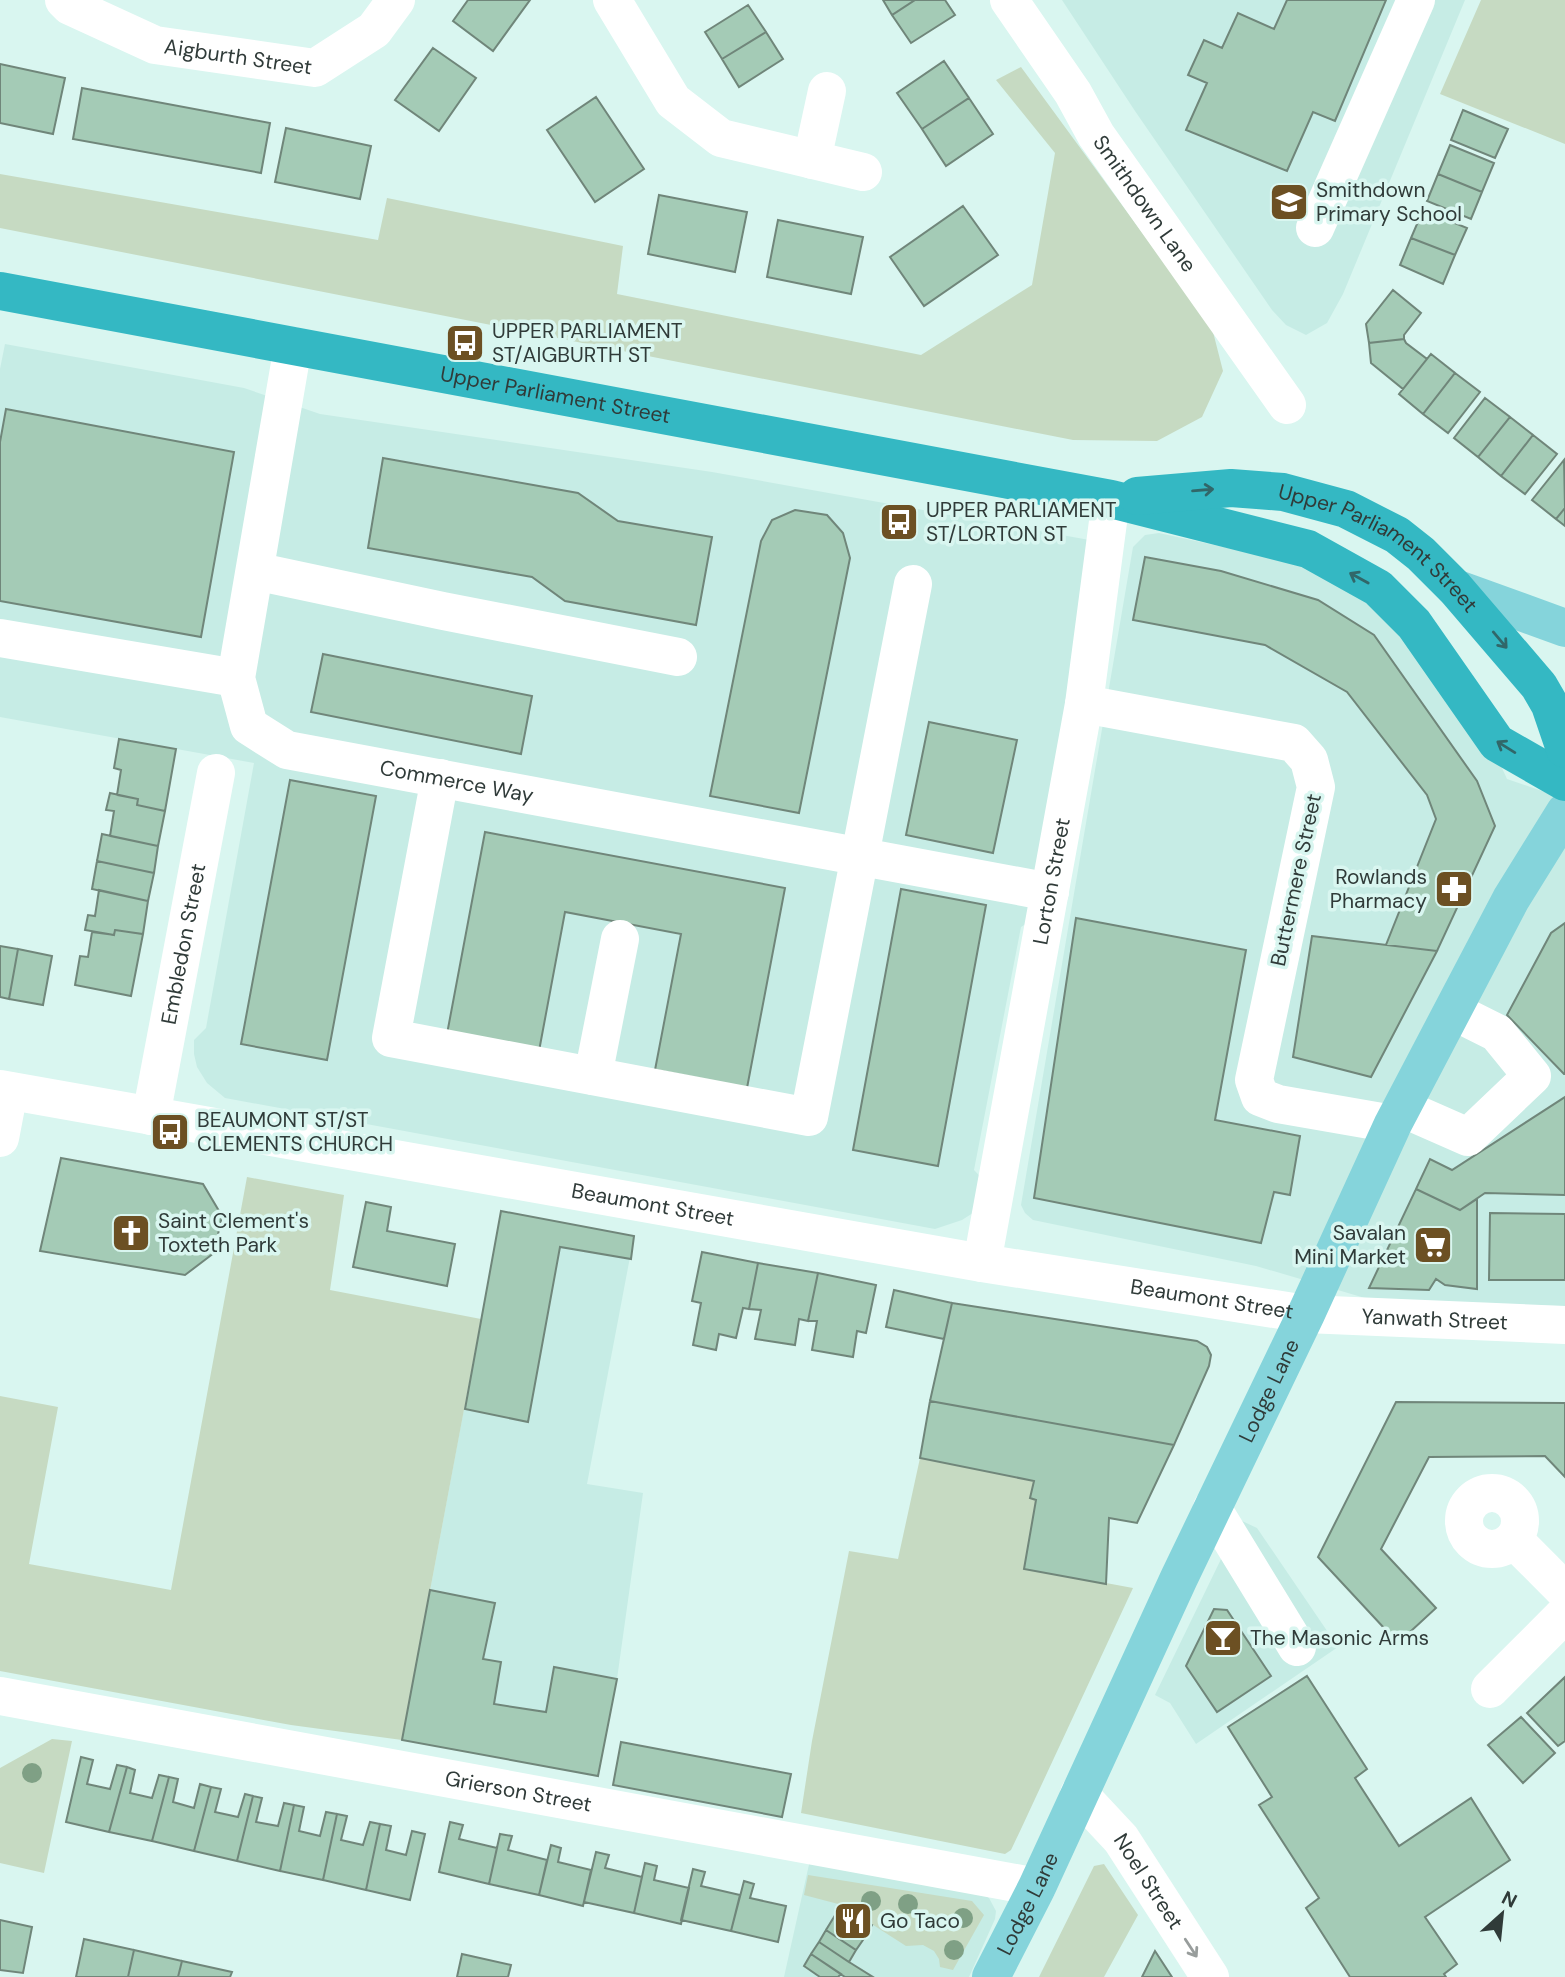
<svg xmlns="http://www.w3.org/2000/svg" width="1565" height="1977" viewBox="0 0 1565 1977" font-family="'DM Sans',sans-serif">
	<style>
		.built { fill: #c6ece5 }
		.green { fill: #c6dac2 }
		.building { fill: #a4cbb6; stroke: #70867a; stroke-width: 2 }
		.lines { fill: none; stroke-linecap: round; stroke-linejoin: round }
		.minor { stroke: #fff; stroke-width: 38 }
		.major { stroke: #85d4db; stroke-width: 38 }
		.highway { stroke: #34b8c3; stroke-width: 38 }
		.tree { fill: #7fa085 }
		.oneway { stroke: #316769 }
		.oneway2 { stroke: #989d9c }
		.labels { text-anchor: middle; stroke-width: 7; stroke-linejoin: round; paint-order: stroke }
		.street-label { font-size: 21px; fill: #303b39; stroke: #d9f6f0 }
		.poi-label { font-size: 21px; fill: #303b39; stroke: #d9f6f0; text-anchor: start }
	</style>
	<rect width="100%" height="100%" fill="#d9f6f0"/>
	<path class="built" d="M1062,0H1465L1343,294L1327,323L1306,335L1286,325L1272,310L1135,111Z
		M5,344L244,388L320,414L712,472L1095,541L1037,917L1021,927L974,1170L989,1186L976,1211L962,1220L935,1229L225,1098L207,1083L197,1067L194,1054V1040L206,1028L254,763L0,717V369Z
		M1159,533L1302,564L1379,605L1502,768L1507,779L1565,799V1306L1375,1301L1256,1266L1033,1220L1025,1213L1021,1205L1133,547L1145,535Z
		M501,1211L634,1236L587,1484L643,1493L617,1679L598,1776L402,1740Z
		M1240,1520L1257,1528L1338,1647L1196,1744L1170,1703L1155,1695Z
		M810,1860L982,1893L989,1898L996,1911L995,1919L969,1977H784Z"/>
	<path class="green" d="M1481,0H1565V144L1440,94Z
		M1021,67L1212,328L1223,371L1202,417L1157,441L1073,440L0,228V174L378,240L387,198L623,246L617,294L921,355L1032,285L1055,153L996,80Z
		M247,1177L344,1195L330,1290L481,1319L402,1740L291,1725L0,1671V1396L58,1407L29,1564L171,1590Z
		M920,1458L1034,1481L1036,1500L1025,1568L1133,1588L1021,1829L1011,1850L1005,1854L801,1813L812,1741L849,1551L898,1559Z
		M52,1739L72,1741L44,1873L0,1863V1768Z
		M1104,1864L1138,1915L1104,1977H1039L1094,1866Z
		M808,1875L972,1901L984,1915L953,1970L940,1967L939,1959L934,1951L923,1945L906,1946L842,1905L804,1895Z"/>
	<path class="building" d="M468,0H530L493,51L453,21Z
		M883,0H915L892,15Z
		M915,0H945L955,15L911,43L892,15Z
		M1287,0H1386L1335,121L1313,112L1287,171L1186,130L1207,83L1188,75L1204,40L1222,48L1238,13L1274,29Z
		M748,5L766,32L722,59L705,32Z
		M766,32L783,59L739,87L722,59Z
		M433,48L476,78L439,131L395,100Z
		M944,61L969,98L922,129L897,93Z
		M0,64L65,78L53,134L0,123Z
		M82,88L270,123L261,173L73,139Z
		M596,97L644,169L595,202L547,130Z
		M969,98L993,134L946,166L922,129Z
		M1463,110L1508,129L1495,158L1451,140Z
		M286,128L371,146L360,199L275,182Z
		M1450,145L1494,163L1482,192L1438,174Z
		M1438,174L1482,192L1471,219L1427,201Z
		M659,195L747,212L735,272L648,254Z
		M963,206L998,255L924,306L890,257Z
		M1423,210L1467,228L1455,255L1411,238Z
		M778,220L863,237L851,294L767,277Z
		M1411,238L1455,255L1443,284L1400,265Z
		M1393,290L1421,313L1404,335V339L1369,343L1366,324Z
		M1404,339L1406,343L1427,359L1403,389L1371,363L1369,343Z
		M1431,354L1455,373L1423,414L1399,394Z
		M1455,373L1480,392L1448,433L1423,414Z
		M1485,398L1510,417L1478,457L1454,438Z
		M6,409L234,452L201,637L0,601V442Z
		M1510,417L1533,435L1501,476L1478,457Z
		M1533,435L1557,454L1525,494L1501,476Z
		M383,458L578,493L618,521L712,537L696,625L565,601L532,577L368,548Z
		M1564,460L1565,508L1556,519L1532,500Z
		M1565,508V526L1556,519Z
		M795,510L827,515L843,533L850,558L799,813L710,796L761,541L772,520Z
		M1145,557L1221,571L1318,600L1374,635L1477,781L1495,826L1437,951L1386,945L1436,819L1427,795L1347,692L1265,645L1133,620Z
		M323,654L532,696L521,754L311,712Z
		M929,722L1017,740L993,853L906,835Z
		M119,739L176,749L165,811L137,805L138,799L117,795L121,770L114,768Z
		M290,780L376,796L327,1060L241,1044Z
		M110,793L138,799L137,805L165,811L158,846L110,836L114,811L106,810Z
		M485,832L785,888L747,1088L655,1070L681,934L565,912L539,1051L447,1034Z
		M102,834L158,846L154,873L97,861Z
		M97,861L154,873L148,901L92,889Z
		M901,889L986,905L938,1166L853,1150Z
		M99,890L148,901L143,934L115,930L114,935L85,930L88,915L95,916Z
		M1076,918L1246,950L1215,1120L1300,1136L1290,1195L1274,1192L1261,1243L1034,1198Z
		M1565,923V1074H1564L1507,1015L1551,933Z
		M115,930L143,934L131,996L75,985L80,956L88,957L92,932L114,935Z
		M1312,936L1437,951L1371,1077L1293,1057Z
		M0,946L18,949L9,999L0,997Z
		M18,949L52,956L43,1005L9,999Z
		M1565,1097V1195L1485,1193L1460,1210L1416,1189L1430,1159L1452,1170Z
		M61,1158L203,1184L222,1216L214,1253L185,1275L40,1251Z
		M1416,1189L1460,1210L1477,1199V1289L1445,1285L1436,1279L1429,1290L1369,1288Z
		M366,1202L391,1207L387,1231L455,1244L447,1286L353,1267Z
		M501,1211L634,1236L631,1259L560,1247L528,1422L465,1409Z
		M1490,1213L1565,1214V1280H1489Z
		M702,1252L758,1263L749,1309L743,1308L736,1338L719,1334L716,1350L693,1345L701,1303L692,1301Z
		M758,1263L818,1273L808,1321L799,1319L795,1345L755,1339L761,1310L749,1309Z
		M818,1273L876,1285L866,1333L857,1331L853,1357L812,1350L817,1321H808Z
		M894,1290L952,1303L944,1339L886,1327Z
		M952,1303L1197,1341L1207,1347L1211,1355L1209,1366L1174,1445L930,1401Z
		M930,1401L1174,1445L1137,1523L1109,1518L1106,1584L1024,1569L1036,1500L1030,1498L1034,1481L920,1458Z
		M1396,1402L1565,1403V1477L1545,1456L1429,1457L1381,1549L1436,1608L1398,1643L1318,1557Z
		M430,1590L495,1603L483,1659L501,1662L494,1704L546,1712L554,1667L617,1679L598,1776L402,1740Z
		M1214,1609L1227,1610L1271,1676L1217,1712L1186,1666Z
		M1307,1676L1367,1769L1355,1778L1399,1846L1471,1798L1510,1860L1425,1917L1457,1964L1444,1974L1446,1977H1350L1306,1908L1319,1898L1259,1805L1272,1797L1228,1727Z
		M1565,1677V1741L1558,1746L1527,1713Z
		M1521,1717L1555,1753L1523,1783L1488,1745Z
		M621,1742L791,1774L782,1817L613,1785Z
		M81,1757L93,1760L87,1784L110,1789L117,1765L127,1767L109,1832L66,1822Z
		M127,1767L135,1770L130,1793L152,1798L159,1775L169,1777L152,1841L109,1832Z
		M169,1777L178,1779L173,1802L194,1808L200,1784L211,1787L194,1851L152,1841Z
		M211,1787L221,1789L215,1812L238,1817L245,1794L253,1796L237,1861L194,1851Z
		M253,1796L262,1798L256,1822L278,1826L284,1803L294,1805L280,1871L237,1861Z
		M294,1805L304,1807L299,1831L320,1836L326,1812L337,1814L323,1880L280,1871Z
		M337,1814L347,1816L341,1840L363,1845L370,1822L380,1824L366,1890L323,1880Z
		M450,1822L463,1825L459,1839L497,1848L489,1884L439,1872Z
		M380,1824L391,1826L386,1850L406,1855L412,1831L425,1834L410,1900L366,1890Z
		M500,1834L512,1836L508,1850L547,1860L539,1895L489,1884Z
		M551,1845L561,1848L558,1862L591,1870L583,1906L539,1895Z
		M596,1852L609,1855L605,1868L642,1877L634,1913L584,1902Z
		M645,1863L657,1866L654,1880L689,1888L681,1924L634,1913Z
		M693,1869L705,1872L701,1886L740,1895L731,1931L681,1920Z
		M744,1881L754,1884L750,1898L786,1906L778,1942L731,1931Z
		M842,1905L872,1925L865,1937L834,1917Z
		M834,1917L865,1937L856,1950L826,1930Z
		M0,1920L32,1927L23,1973L0,1970Z
		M826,1930L856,1950L849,1962L819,1942Z
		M84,1939L134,1950L128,1977H76Z
		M819,1942L849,1962L873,1977H845L811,1954Z
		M134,1950L182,1961L178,1977H128Z
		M1155,1951L1172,1977H1142Z
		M462,1954L511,1965L508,1977H457Z
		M811,1954L841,1974L838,1977H820L804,1966Z
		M182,1961L232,1972L230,1977H178Z"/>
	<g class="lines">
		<g class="minor">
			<path id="s1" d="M64,0L70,6L155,45L315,68L374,30L396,0"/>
			<path d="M612,0L673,101L721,138L863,172"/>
			<path id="s2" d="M1009,0L1073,93L1096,135L1287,405"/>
			<path d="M812,160L827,91"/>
			<path d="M1315,228L1416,0"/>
			<path id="s3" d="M293,346L236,678L249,726L287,750L1050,892"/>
			<path d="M255,571L443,611L678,657"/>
			<path d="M0,638L236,678"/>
			<path d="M1084,704L1294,743L1309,760L1316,787L1254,1080L1260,1097L1278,1104L1393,1124"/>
			<path d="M440,778L391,1038L809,1117L913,584"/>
			<path d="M593,1076L620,939"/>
			<path id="s4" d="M0,1089L982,1263L1306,1314L1565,1325"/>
			<path d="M1402,1108L1468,1137L1532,1076L1497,1033L1453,1011"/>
			<path id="s5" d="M151,1116L216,773"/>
			<path d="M0,1138L9,1091"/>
			<path id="s6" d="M982,1263L1084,704L1111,499"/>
			<circle cx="1492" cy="1521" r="28"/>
			<path d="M1212,1508L1297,1647"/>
			<path d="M1514,1540L1565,1591"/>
			<path d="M1490,1689L1565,1614"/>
			<path id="s7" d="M0,1696L1037,1887"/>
			<path id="s8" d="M1079,1794L1121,1839L1210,1977"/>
		</g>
		<g class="major">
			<path d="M1455,588L1565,628"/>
			<path id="s9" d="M991,1977L1037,1887L1179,1578L1306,1314L1393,1124L1511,899L1565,812"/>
		</g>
		<g class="highway">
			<path id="s10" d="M0,291L1111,499L1308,549L1378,588L1414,624L1497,743L1565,782"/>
			<path id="s11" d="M1137,496L1231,488L1283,492L1346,509L1397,535L1421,554L1455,588L1539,686L1550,705L1565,749"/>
		</g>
	</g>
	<g class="tree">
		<circle cx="32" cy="1773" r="10"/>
		<circle cx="871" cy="1901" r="10"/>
		<circle cx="908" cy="1904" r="10"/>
		<circle cx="963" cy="1918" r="10"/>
		<circle cx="954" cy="1950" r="10"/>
	</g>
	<defs><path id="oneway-shaft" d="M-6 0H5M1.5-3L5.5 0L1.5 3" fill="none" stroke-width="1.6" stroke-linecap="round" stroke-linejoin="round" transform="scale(1.75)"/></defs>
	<g class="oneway">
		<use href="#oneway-shaft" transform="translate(1203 490) rotate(-5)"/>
		<use href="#oneway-shaft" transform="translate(1359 578) rotate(-151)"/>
		<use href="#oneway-shaft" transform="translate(1500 640) rotate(50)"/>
		<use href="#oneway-shaft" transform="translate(1506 747) rotate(-148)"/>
	</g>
	<use class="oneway2" href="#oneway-shaft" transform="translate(1191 1948) rotate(57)"/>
	<defs>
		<g id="school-square" transform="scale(2.0125)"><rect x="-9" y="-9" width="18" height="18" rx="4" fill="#6c5023" stroke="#d9f6f0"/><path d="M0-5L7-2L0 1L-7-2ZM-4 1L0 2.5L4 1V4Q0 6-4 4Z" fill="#fff"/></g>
		<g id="bus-square" transform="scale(2.0125)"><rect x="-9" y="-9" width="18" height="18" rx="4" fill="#6c5023" stroke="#d9f6f0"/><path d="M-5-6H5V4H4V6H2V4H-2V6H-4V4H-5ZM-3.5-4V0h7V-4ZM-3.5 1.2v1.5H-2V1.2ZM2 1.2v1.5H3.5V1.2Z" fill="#fff"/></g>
		<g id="pharmacy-square" transform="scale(2.0125)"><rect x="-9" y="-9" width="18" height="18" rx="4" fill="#6c5023" stroke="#d9f6f0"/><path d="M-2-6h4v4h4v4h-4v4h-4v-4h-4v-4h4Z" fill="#fff"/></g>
		<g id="church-square" transform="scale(2.0125)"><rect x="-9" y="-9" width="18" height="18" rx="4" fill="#6c5023" stroke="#d9f6f0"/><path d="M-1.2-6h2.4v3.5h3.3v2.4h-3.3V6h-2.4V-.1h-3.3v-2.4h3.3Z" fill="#fff"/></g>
		<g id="supermarket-square" transform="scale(2.0125)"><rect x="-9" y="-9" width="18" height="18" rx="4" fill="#6c5023" stroke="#d9f6f0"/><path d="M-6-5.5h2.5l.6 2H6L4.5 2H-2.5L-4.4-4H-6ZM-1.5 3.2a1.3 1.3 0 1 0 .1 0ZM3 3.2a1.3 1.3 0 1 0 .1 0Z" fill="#fff"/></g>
		<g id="bar-square" transform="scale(2.0125)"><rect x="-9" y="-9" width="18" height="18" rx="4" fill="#6c5023" stroke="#d9f6f0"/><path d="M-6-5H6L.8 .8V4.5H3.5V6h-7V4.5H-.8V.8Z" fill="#fff"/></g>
		<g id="restaurant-square" transform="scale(2.0125)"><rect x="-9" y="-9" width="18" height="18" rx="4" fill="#6c5023" stroke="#d9f6f0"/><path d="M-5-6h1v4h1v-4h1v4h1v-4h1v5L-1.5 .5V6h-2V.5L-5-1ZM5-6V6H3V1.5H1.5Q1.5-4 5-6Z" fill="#fff"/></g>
	</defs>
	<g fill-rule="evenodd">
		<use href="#school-square" x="1289" y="202"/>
		<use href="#bus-square" x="465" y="343"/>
		<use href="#bus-square" x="899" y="522"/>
		<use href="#pharmacy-square" x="1454" y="889"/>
		<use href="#bus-square" x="170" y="1132"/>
		<use href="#church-square" x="131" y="1233"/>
		<use href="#supermarket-square" x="1433" y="1245"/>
		<use href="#bar-square" x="1223" y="1638"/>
		<use href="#restaurant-square" x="853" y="1921"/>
	</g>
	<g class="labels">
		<g class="street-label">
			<text dy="7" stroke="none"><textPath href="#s1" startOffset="186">Aigburth Street</textPath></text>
			<text dy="7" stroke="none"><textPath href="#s2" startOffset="245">Smithdown Lane</textPath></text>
			<text dy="7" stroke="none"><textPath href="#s10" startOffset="565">Upper Parliament Street</textPath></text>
			<text dy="7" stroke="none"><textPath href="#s11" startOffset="259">Upper Parliament Street</textPath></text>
			<text dy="7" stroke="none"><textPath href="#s3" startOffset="604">Commerce Way</textPath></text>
			<text transform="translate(1296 880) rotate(-78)" y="7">Buttermere Street</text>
			<text dy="7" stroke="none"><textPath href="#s6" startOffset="388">Lorton Street</textPath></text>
			<text dy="7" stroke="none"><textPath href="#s5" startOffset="175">Embledon Street</textPath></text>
			<text dy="7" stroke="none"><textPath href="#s4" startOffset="663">Beaumont Street</textPath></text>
			<text dy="7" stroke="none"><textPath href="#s4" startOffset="1230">Beaumont Street</textPath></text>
			<text dy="7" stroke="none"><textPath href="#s4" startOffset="1454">Yanwath Street</textPath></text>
			<text dy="7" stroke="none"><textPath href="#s9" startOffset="649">Lodge Lane</textPath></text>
			<text dy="7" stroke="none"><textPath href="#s7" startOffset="527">Grierson Street</textPath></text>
			<text dy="7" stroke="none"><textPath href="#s8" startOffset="112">Noel Street</textPath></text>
			<text dy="7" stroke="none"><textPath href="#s9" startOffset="82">Lodge Lane</textPath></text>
		</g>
		<g class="poi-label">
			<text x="1316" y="197">Smithdown<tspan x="1316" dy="24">Primary School</tspan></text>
			<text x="492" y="338">UPPER PARLIAMENT<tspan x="492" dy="24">ST/AIGBURTH ST</tspan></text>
			<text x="926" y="517">UPPER PARLIAMENT<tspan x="926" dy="24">ST/LORTON ST</tspan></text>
			<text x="1427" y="884" text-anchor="end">Rowlands<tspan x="1427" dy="24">Pharmacy</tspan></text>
			<text x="197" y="1127">BEAUMONT ST/ST<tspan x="197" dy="24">CLEMENTS CHURCH</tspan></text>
			<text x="158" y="1228">Saint Clement's<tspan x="158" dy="24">Toxteth Park</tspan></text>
			<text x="1406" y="1240" text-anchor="end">Savalan<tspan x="1406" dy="24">Mini Market</tspan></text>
			<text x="1250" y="1645">The Masonic Arms</text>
			<text x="880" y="1928">Go Taco</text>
		</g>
	</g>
	<g transform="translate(1502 1914) rotate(27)" stroke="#d9f6f0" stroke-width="5" paint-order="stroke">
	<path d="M0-5L12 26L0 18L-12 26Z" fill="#303b39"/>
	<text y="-10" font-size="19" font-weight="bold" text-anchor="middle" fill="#303b39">N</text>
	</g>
</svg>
